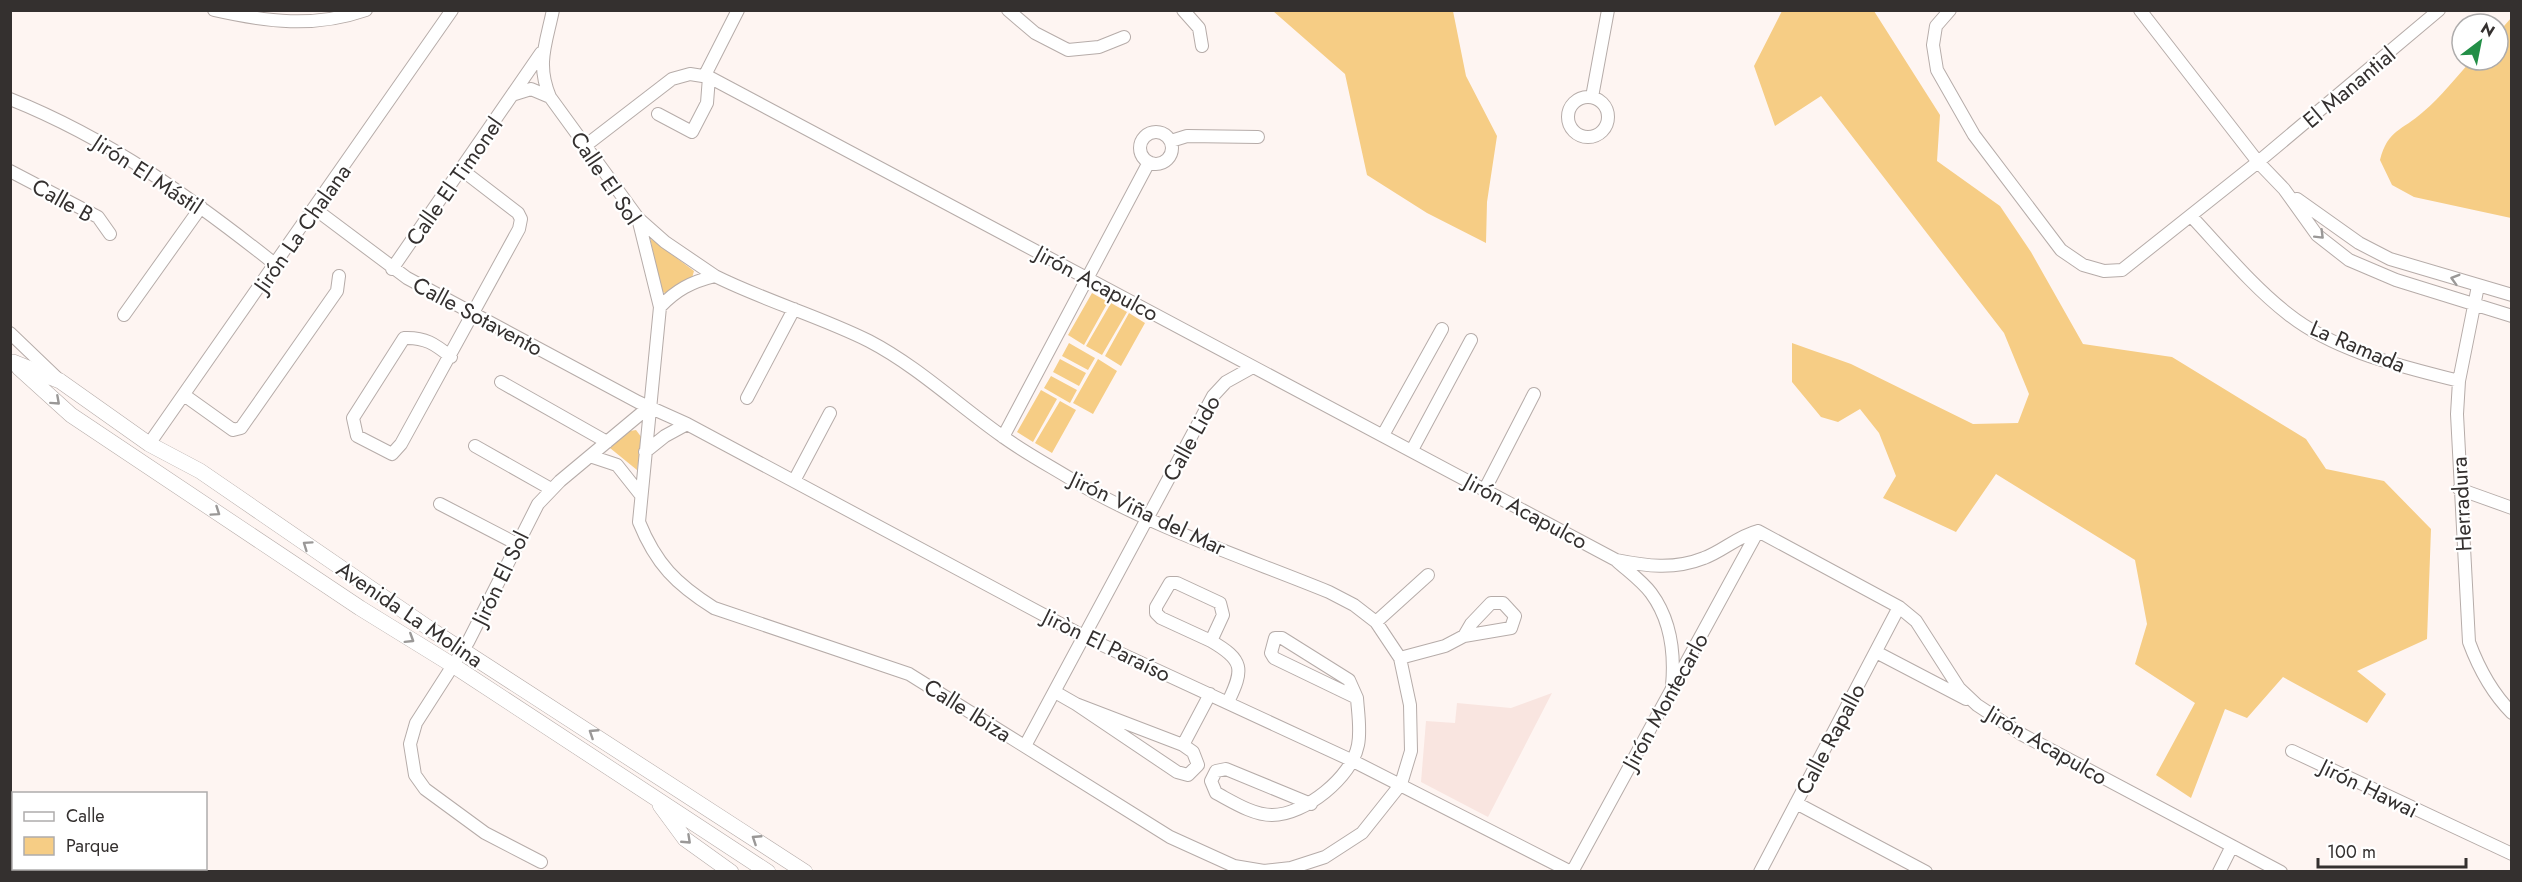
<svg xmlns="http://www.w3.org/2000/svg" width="2522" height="882" viewBox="0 0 2522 882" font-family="Jost,sans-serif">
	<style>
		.built { fill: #f9e5e0 }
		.green { fill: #f6cd85 }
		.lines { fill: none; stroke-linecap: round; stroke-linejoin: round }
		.minor-casing { stroke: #b6aca9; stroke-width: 14 }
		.major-casing { stroke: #b6aca9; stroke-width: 16 }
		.minor { stroke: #fff; stroke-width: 12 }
		.major { stroke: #fff; stroke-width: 15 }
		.oneway { stroke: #9a9897 }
		.labels { text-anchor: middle; stroke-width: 4.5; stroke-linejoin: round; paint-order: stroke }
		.street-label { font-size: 22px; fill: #34302f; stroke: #fff }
	</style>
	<rect width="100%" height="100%" fill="#fef5f2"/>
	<path class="built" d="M1552,693L1488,817L1421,782L1426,721L1455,723L1457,703L1511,708Z"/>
	<path class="green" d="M1273,11H1453L1466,76L1497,136L1487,202L1486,243L1427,213L1367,175L1345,74Z
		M1782,11H1874L1940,115L1937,161L2000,206L2031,252L2083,344L2172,357L2306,439L2326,469L2384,481L2431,529L2427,639L2357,671L2386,694L2367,723L2283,677L2247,718L2225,709L2191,798L2156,775L2195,703L2135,664L2147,624L2135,560L1996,474L1956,532L1883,498L1896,476L1879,433L1860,409L1838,422L1821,417L1792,382V343L1851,364L1973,424L2018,423L2029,394L2004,333L1821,96L1775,126L1754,66Z
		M2511,18V218L2414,197L2392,185L2380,160C2388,129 2402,131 2423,112C2441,97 2456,77 2472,60H2498V33Z
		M650,238L694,271L692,278L668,294L662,292Z
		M1092,293L1108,302L1084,345L1068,335Z
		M1111,303L1127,312L1102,355L1086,346Z
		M1129,313L1145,323L1121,366L1105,356Z
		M1069,343L1095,358L1088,370L1062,356Z
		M1060,359L1086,373L1079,386L1053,372Z
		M1098,359L1117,371L1093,414L1073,403Z
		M1051,376L1077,390L1070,403L1044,388Z
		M1041,390L1057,399L1033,442L1017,432Z
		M1060,401L1076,410L1052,453L1035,443Z
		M636,430L642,438L637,470L610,448L630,431Z"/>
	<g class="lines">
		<g class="minor-casing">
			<path id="minor" d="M214,10C267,22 314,28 366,10
				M553,10C546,44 536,64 550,97L638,218L660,307L639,522C656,564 676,584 714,608L909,674L1170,837L1234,866L1264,871L1291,868L1325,857L1362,833L1401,784L1411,751L1410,705L1400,658L1376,622L1354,605L1329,592C1243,557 1151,527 1071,479C1048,465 1024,452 1002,436C958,405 917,366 869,341C819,316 765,301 715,276C691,282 676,290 660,307
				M1008,10L1035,33L1068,50L1099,47L1124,37
				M1183,10L1199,28L1202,46
				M1950,10L1936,26L1933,45L1937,70L1974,135L2061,250L2083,265L2104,271L2122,270L2258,162L2439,10
				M2140,10L2258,162L2284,189L2317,235L2349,260L2396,280L2512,316
				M705,75L738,10
				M515,94L531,89L550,97
				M1568 117a20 20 0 1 1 40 0a20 20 0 1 1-40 0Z
				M1592,97L1608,10
				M10,99C110,139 193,199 276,265
				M658,114L692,132L707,103L709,77
				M1140 148a16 16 0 1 1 32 0a16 16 0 1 1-32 0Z
				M1171,141L1187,136L1258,137
				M585,146L672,79L690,74L709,77L1616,560C1646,566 1674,570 1704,558C1723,551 1738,536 1758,531L1899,607L1916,621L1959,688L1977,705L2021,734L2281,872
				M10,171L98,217L110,234
				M2297,199L2359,243L2390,259L2512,295
				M315,209L407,278L638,402L687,424L1085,637L1351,760L1571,872
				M2191,216C2222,249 2252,286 2288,314C2336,352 2401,366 2459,381
				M639,219L665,242L715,276
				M392,269L541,53
				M2478,286L2459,381L2457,414L2469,642C2479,669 2492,693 2512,713
				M124,315L201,207
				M10,333L57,378
				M451,357C435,344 425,337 404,338L353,418L357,436L392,454L401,444L519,229L521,219L518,213L462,170
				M501,382L607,442
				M184,395L233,430L241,428L337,291L339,276
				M747,398L794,309
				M1383,435L1442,329
				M1003,437L1149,162
				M149,444L452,10
				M475,446L551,489
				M1412,450L1471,340
				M645,452L665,436L687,424
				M590,456L617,465L640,494
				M794,481L830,413
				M1485,489L1534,394
				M2459,489L2512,508
				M440,504L517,544
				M1617,561C1628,571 1642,581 1651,593C1671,620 1675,653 1672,686
				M1170,583H1177L1220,603L1223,615L1211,641L1161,618L1156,613V607Z
				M1376,622L1428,575
				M1275,638H1282L1349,680L1357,698L1274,658L1271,653Z
				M1211,641C1244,660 1244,669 1228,702
				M1876,652L1966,699
				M1400,658L1445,646L1464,636L1511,628L1515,616L1503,603H1491L1471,624L1464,636
				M1055,692L1076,704L1183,745L1193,752L1198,765L1188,775L1177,772L1076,704
				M1183,745L1210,694
				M1025,746L1213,396L1226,382L1253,367
				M2292,751L2512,854
				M1796,803L1926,872
				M1311,804L1226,769L1216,771L1211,781L1216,793C1233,802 1253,815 1272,815C1305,815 1352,777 1358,745C1361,730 1358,713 1357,698
				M541,862L485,833L425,789L415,775L410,744L416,723L468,642L538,504L560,481L650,406
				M1572,872L1758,531
				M1760,872L1899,607
				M2219,872L2232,846"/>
		</g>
		<g class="major-casing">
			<path id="major" d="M13,362L60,381L149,444L200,471L433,631L805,872
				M19,368L71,415L360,608L454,666L768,872
				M660,805L685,839L731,872"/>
		</g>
		<use href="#minor" class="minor"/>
		<use href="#major" class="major"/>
	</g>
	<defs><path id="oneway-chevron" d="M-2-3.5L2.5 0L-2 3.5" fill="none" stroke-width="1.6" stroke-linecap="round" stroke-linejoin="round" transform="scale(1.5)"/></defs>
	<g class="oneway">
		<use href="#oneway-chevron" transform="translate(2320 235) rotate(45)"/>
		<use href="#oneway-chevron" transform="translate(2455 279) rotate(-164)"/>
		<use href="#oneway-chevron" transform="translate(56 401) rotate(42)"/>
		<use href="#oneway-chevron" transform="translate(216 512) rotate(34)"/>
		<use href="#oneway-chevron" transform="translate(307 545) rotate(-145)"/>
		<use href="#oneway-chevron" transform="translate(410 639) rotate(32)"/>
		<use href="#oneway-chevron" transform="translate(593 733) rotate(-147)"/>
		<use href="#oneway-chevron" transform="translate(756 839) rotate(-147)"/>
		<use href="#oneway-chevron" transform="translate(687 840) rotate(43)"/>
	</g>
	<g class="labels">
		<g class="street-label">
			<text transform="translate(2349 87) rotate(-40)" y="8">El Manantial</text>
			<text transform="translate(148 174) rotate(33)" y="8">Jirón El Mástil</text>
			<text transform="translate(606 178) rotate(56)" y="8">Calle El Sol</text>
			<text transform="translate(454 181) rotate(-55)" y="8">Calle El Timonel</text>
			<text transform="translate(63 200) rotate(29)" y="8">Calle B</text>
			<text transform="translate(302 228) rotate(-55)" y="8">Jirón La Chalana</text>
			<text transform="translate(1097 283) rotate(28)" y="8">Jirón Acapulco</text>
			<text transform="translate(478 316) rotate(28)" y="8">Calle Sotavento</text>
			<text transform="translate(2358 346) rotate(23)" y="8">La Ramada</text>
			<text transform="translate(1191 438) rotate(-61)" y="8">Calle Lido</text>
			<text transform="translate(2461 504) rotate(-93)" y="8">Herradura</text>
			<text transform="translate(1526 511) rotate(28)" y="8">Jirón Acapulco</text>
			<text transform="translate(1148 513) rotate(25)" y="8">Jirón Viña del Mar</text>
			<text transform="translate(500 578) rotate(-64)" y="8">Jirón El Sol</text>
			<text transform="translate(410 614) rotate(34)" y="8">Avenida La Molina</text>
			<text transform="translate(1107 645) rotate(26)" y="8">Jiròn El Paraíso</text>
			<text transform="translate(1665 701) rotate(-61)" y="8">Jirón Montecarlo</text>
			<text transform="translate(968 710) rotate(32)" y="8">Calle Ibiza</text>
			<text transform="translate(1830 739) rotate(-62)" y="8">Calle Rapallo</text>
			<text transform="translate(2047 745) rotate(30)" y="8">Jirón Acapulco</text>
			<text transform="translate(2369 788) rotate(26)" y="8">Jirón Hawai</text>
		</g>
	</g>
	<rect width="2522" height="882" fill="none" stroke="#34302f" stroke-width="24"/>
	<rect x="12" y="792" width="195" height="78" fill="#ffffff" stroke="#aeacac" stroke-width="1.5"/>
	<rect x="24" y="812" width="30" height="9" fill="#ffffff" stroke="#aeacac" stroke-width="1.5"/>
	<text x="66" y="822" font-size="18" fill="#34302f">Calle</text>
	<rect x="24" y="837" width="30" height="18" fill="#f6cd85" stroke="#aeacac" stroke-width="1.5"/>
	<text x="66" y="852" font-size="18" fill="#34302f">Parque</text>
	<g transform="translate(2480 42) rotate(32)"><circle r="28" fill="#ffffff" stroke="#aeacac" stroke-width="1.5"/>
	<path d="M0-4.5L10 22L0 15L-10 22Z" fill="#238f47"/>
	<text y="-9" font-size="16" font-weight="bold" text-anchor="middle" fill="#34302f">N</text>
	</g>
	<path d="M2318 858v9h148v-9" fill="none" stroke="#34302f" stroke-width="3"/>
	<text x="2327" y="858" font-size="18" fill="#34302f" stroke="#ffffff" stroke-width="4.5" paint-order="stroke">100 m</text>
</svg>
